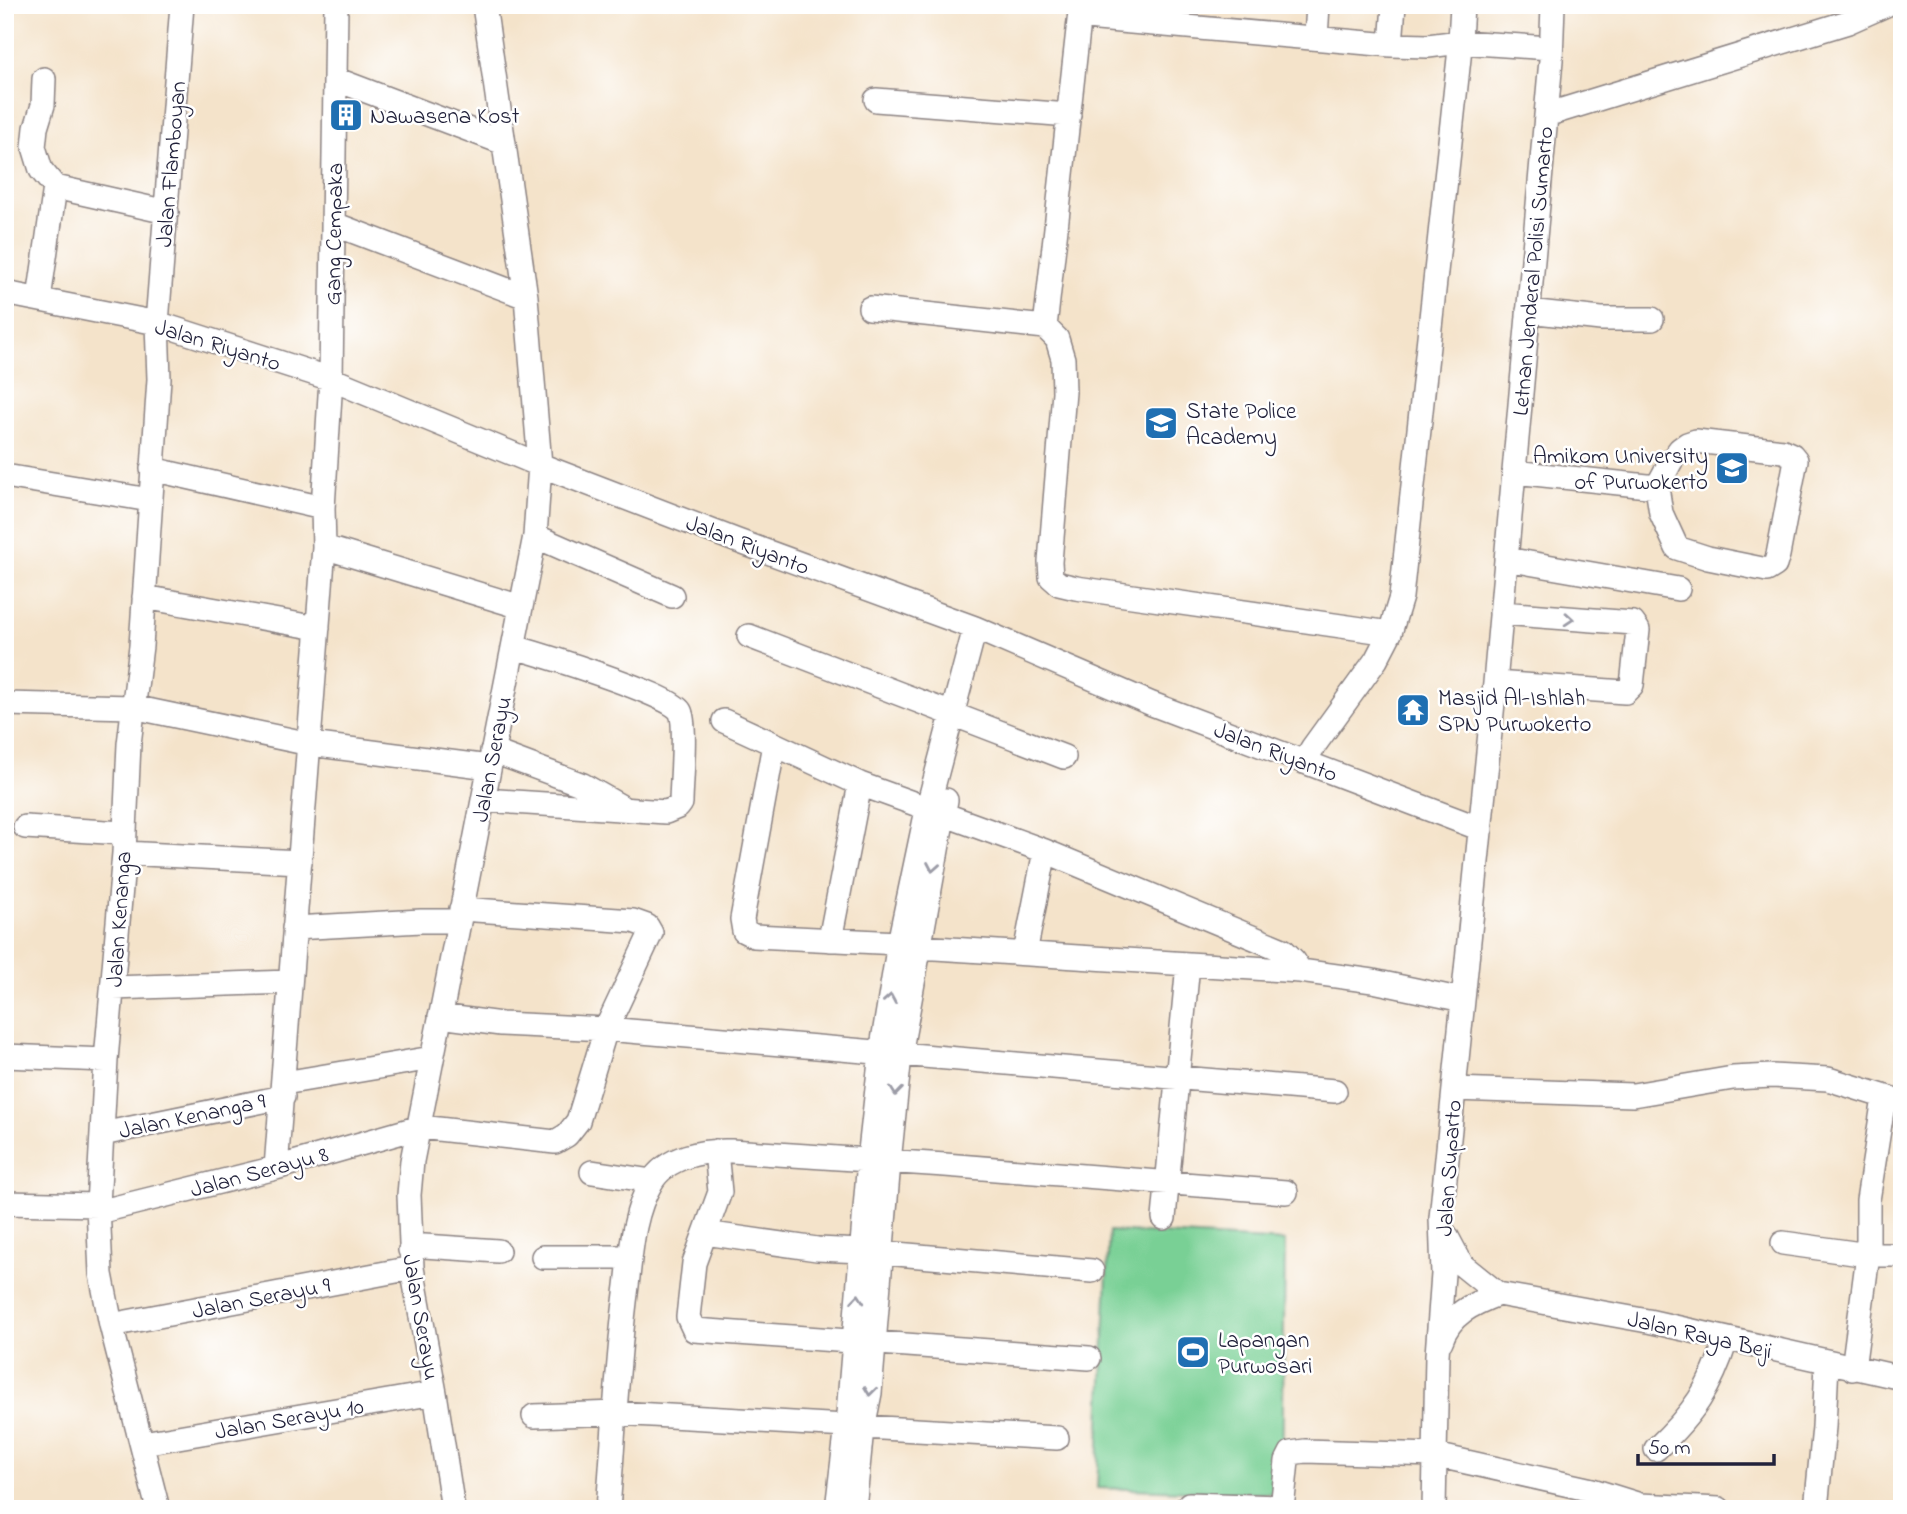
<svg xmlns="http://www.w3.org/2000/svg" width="1907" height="1514" viewBox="0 0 1907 1514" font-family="'Indie Flower',sans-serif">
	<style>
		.green { fill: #79d095; stroke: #4e7968; stroke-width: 2 }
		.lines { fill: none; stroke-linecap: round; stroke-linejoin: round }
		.minor-casing { stroke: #8b8282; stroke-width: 26 }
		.minor { stroke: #fff; stroke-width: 23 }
		.oneway { stroke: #9c9ca7 }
		.labels { text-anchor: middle; stroke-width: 5; stroke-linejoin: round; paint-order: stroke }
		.poi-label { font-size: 23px; fill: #22223b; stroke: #fff; text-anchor: start }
		.street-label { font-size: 23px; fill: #22223b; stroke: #fff }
	</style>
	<rect width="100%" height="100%" fill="#fff"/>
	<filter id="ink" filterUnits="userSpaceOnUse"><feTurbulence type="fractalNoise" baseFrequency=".0143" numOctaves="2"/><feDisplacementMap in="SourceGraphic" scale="14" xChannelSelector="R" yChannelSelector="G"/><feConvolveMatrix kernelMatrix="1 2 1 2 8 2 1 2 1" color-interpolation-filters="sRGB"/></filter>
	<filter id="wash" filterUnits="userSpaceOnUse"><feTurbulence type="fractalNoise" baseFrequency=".00686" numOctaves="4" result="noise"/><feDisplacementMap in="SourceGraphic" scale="28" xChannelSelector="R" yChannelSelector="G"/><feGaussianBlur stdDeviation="1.57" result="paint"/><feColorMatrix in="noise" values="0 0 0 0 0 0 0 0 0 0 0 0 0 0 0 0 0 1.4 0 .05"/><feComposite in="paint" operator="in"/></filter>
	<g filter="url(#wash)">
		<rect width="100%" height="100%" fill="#f4e3ca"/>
		<path class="green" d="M1109,1231L1285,1241L1282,1494L1097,1488Z"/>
	</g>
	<g filter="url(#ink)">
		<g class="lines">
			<g class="minor-casing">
				<path id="minor" d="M1078,5L1086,18L1391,45L1428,46L1460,42L1551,48
					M1080,12L1045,327L1057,339L1063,359L1064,392L1050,562L1051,577L1059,584L1076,588L1390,633
					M1316,38L1318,5
					M1391,45L1394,5
					M335,79L504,143
					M876,100L1069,115
					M1546,115L1848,22L1886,5
					M55,187L167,212
					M334,224L526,297
					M5,293L157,323L331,379L540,465L735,540L975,628L1152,704L1481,829
					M39,299L55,187L41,170L34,147L36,128L43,105L44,79
					M870,308L1045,327
					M1528,311L1601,319H1652
					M152,469L323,508
					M1514,472L1657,487L1671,461L1680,449L1687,444L1696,441L1783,451L1792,455L1796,460L1778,555L1775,565L1767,570L1708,558L1677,548L1661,513L1657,487
					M5,476L150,500
					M535,536L672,596
					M324,547L521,607
					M1506,559L1678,589
					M144,597L318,628
					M749,636L1064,757
					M1495,683L1625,692L1632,685L1638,630L1633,623L1501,613
					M5,704L133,707L310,744L489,767
					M724,721L774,744
					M492,751L583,785L620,806
					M1304,762L1313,747L1376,660L1390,633L1401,597L1459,58L1462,5
					M483,800L666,812L678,807L681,803C681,786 687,723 680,711C670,694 539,654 514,647
					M25,827L123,833
					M124,853L300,862
					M294,928L421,921H458
					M830,940L860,784
					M1025,953L1045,851
					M1300,971L1294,961L1283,950L1045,851L860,784L774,744L742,919L744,931L754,936L899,943L919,947L1300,971L1373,981L1463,1000
					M113,988L289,982
					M440,1016L501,1024L606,1029L1335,1091
					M5,1056L106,1060
					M284,1083L432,1058
					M1454,1089L1633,1095L1733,1078L1772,1076L1828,1079L1902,1102
					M102,1134L283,1097
					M716,1151L720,1192L694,1263L688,1317L694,1330L1089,1358
					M276,1168L324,547L323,508L331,379L336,5
					M592,1172L652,1181
					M5,1203L98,1205
					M98,1212L276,1168L420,1127L555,1142L567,1135L578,1121L606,1029L651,933L647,926L633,921L461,909
					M1164,1218L1188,964
					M705,1233L817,1249L862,1251L1092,1271
					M1446,1235L1462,1265L1498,1294L1648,1321L1902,1378
					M1783,1243L1868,1255V1200L1884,1098
					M410,1250L424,1246L498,1251
					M543,1257H630
					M111,1325L412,1268
					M1441,1341C1450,1314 1472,1304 1498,1294
					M1853,1369L1868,1255H1902
					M534,1416L616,1413L1057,1438
					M143,1443L435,1393
					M1656,1449C1693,1414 1711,1388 1726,1340
					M158,1509L111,1325L101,1274L98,1205L106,1060L124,853L129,744L141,646L159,379L157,323L182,5
					M453,1509L435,1393L412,1268L409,1195L412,1161L535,536L540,465L526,297L484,5
					M608,1509C614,1435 617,1360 627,1286C631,1252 633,1213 651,1183C666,1156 704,1150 731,1151L945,1165L1286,1192
					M837,1509L847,1426L869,1160L881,1053L899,943L927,810L975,628
					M854,1509L861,1438L870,1393L889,1162L900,1055L946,800
					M1186,1509L1189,1504L1282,1507
					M1282,1509L1287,1461L1291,1453L1305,1451L1435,1455L1592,1490L1640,1505L1719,1509
					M1434,1509L1437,1355L1443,1274L1441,1218L1495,683L1551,60L1553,5
					M1816,1509L1824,1427L1827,1363"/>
			</g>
			<use href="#minor" class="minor"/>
		</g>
		<defs><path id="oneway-chevron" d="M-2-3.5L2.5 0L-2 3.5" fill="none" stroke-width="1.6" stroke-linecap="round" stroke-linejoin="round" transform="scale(1.75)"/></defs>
		<g class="oneway">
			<use href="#oneway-chevron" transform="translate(1569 619) rotate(4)"/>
			<use href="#oneway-chevron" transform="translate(933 867) rotate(100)"/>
			<use href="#oneway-chevron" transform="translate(890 999) rotate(-80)"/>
			<use href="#oneway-chevron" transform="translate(896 1091) rotate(96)"/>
			<use href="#oneway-chevron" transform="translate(858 1299) rotate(-85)"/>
			<use href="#oneway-chevron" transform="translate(870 1391) rotate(97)"/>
		</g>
	</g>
	<defs>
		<g id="building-square" transform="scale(1.75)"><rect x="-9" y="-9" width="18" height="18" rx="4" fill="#1f6fb2" stroke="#fff"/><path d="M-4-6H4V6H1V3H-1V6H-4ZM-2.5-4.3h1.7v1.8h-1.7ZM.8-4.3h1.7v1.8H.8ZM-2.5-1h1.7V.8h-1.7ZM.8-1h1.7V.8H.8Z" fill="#fff"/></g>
		<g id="university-square" transform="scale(1.75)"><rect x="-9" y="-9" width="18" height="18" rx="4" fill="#1f6fb2" stroke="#fff"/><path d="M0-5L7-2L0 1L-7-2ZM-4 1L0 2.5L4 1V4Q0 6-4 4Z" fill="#fff"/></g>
		<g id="temple-square" transform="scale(1.75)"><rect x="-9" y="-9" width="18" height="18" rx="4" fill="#1f6fb2" stroke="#fff"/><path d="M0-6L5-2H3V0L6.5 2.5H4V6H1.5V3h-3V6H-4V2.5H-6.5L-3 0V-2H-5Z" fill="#fff"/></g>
		<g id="stadium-square" transform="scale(1.75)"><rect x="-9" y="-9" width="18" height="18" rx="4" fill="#1f6fb2" stroke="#fff"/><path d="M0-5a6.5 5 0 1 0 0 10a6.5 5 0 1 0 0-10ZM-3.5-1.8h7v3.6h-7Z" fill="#fff"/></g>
	</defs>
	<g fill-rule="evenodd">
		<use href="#building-square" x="346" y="115"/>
		<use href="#university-square" x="1161" y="423"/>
		<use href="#university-square" x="1732" y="468"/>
		<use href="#temple-square" x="1413" y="710"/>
		<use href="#stadium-square" x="1193" y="1352"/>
	</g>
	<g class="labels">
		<g class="poi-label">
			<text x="370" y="123">Nawasena Kost</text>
			<text x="1186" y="418">State Police<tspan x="1186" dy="26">Academy</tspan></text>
			<text x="1708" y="463" text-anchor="end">Amikom University<tspan x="1708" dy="26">of Purwokerto</tspan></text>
			<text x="1438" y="705">Masjid Al-Ishlah<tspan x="1438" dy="26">SPN Purwokerto</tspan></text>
			<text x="1218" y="1347">Lapangan<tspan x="1218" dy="26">Purwosari</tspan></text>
		</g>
		<g class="street-label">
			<text transform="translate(170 164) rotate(-85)" y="8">Jalan Flamboyan</text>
			<text transform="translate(333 234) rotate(-89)" y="8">Gang Cempaka</text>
			<text transform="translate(1532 271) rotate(-85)" y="8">Letnan Jenderal Polisi Sumarto</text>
			<text transform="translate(218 344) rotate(17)" y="8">Jalan Riyanto</text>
			<text transform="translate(748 544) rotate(21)" y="8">Jalan Riyanto</text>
			<text transform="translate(1276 751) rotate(21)" y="8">Jalan Riyanto</text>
			<text transform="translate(491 759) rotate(-79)" y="8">Jalan Serayu</text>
			<text transform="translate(118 919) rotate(-86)" y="8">Jalan Kenanga</text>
			<text transform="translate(192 1115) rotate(-12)" y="8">Jalan Kenanga 9</text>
			<text transform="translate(1448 1168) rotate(-86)" y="8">Jalan Suparto</text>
			<text transform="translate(259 1171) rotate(-15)" y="8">Jalan Serayu 8</text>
			<text transform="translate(261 1297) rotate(-11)" y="8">Jalan Serayu 9</text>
			<text transform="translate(422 1317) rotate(80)" y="8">Jalan Serayu</text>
			<text transform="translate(1700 1334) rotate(13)" y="8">Jalan Raya Beji</text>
			<text transform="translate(289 1418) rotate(-10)" y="8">Jalan Serayu 10</text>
		</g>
	</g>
	<rect width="1907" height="1514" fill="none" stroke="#fff" stroke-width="28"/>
	<path d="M1638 1454v10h136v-10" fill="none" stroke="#22223b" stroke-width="3.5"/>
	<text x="1648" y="1454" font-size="21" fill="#22223b" stroke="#ffffff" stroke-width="5" paint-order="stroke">50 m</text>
</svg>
